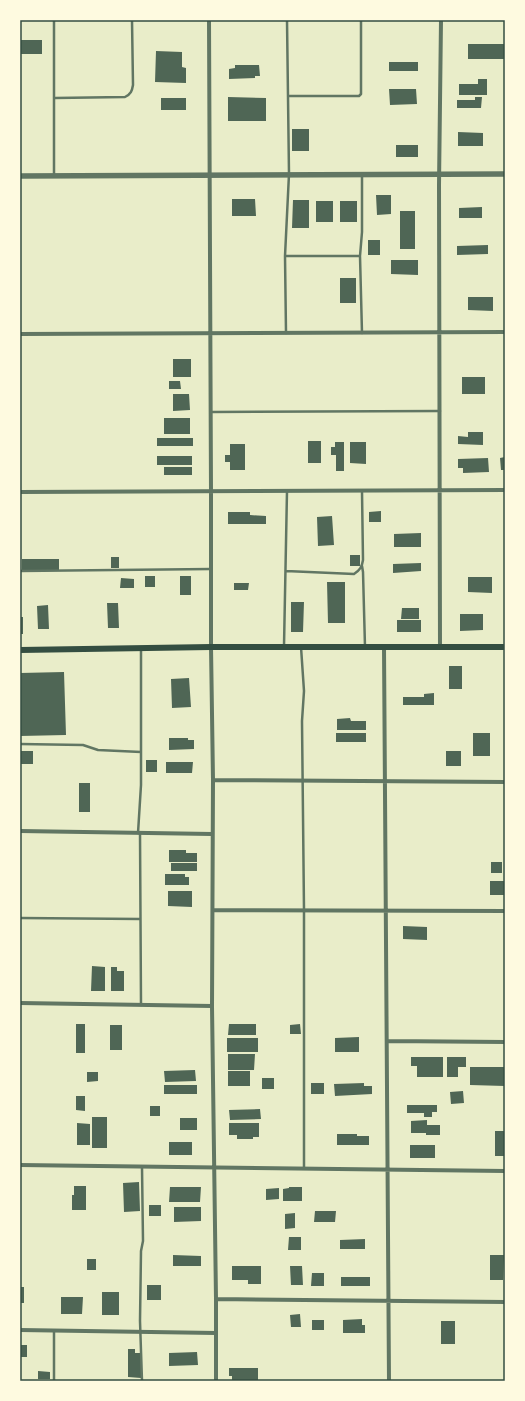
<svg xmlns="http://www.w3.org/2000/svg" width="525" height="1401" viewBox="0 0 525 1401" font-family="Roboto,sans-serif">
	<style>
		.building { fill: #4f6655 }
		.lines { fill: none; stroke-linecap: round; stroke-linejoin: round }
		.service { stroke: #617663; stroke-width: 2.5 }
		.minor { stroke: #617663; stroke-width: 4 }
		.tertiary { stroke: #617663; stroke-width: 5.5 }
		.secondary { stroke: #344e41; stroke-width: 6 }
		.neatline { fill: none; stroke: #344e41; stroke-width: 1.5 }
	</style>
	<rect width="100%" height="100%" fill="#e9edc9"/>
	<path class="building" d="M20,40H42V54H20Z
		M468,44H505V59H468Z
		M156,51L182,52V67L186,68V83L155,82Z
		M389,62H418V71H389Z
		M235,65H259L260,76H255V78L229,79V69L235,68Z
		M478,79H487V95H459V84H478Z
		M389,89H416L417,104L390,105Z
		M228,97L266,98V121H228Z
		M475,97H482L481,108H457V100H475Z
		M161,98H186V110H161Z
		M292,129H309V151H292Z
		M458,132L483,133V146H458Z
		M396,145H418V157H396Z
		M376,195H391V214L377,215Z
		M232,199H255L256,216H232Z
		M293,200H309V228H292Z
		M316,201H333V222H316Z
		M340,201H357V222H340Z
		M482,207V218H459V208Z
		M400,211H415V249H400Z
		M368,240H380V255H368Z
		M488,245V254L457,255V246Z
		M391,260H418V275L391,274Z
		M340,278H356V303H340Z
		M468,297H493V311L468,310Z
		M173,359H191V377H173Z
		M462,377H485V394H462Z
		M169,381H180L181,389H169Z
		M173,394H189L190,410L173,411Z
		M164,418H190V434H164Z
		M468,432H483V445L458,444V436L468,437Z
		M157,438H193V446H157Z
		M308,441H321V463H308Z
		M335,442H344V471H336V455H331V447H335Z
		M350,442H366V464L350,463Z
		M230,444H245V470H230V462H225V455H230Z
		M157,456H192V465H157Z
		M505,457V470H501L500,458Z
		M488,458L489,472L463,473V468H458V459Z
		M164,467H192V475H164Z
		M381,511V522H369V512Z
		M228,512H250V515L266,516V524H228Z
		M332,516L334,545L318,546L317,517Z
		M421,533V547H394V534Z
		M350,555H360V566H350Z
		M111,557H119V568H111Z
		M22,559H59V570H22Z
		M421,563V571L393,573V564Z
		M145,576H155V587H145Z
		M180,576H191V595H180Z
		M468,577H492V593L468,592Z
		M121,578L134,579V588H120Z
		M327,582H345V623H328Z
		M234,583H249L248,590H234Z
		M291,602H304L303,632H291Z
		M107,603H118L119,628H108Z
		M48,605L49,629H38L37,606Z
		M402,608H419V619H401Z
		M460,614H483V630L460,631Z
		M20,617H23V634H20Z
		M397,620H421V632H397Z
		M449,666H462V689H449Z
		M64,672L66,735L20,736V673Z
		M189,678L191,707L172,708L171,679Z
		M434,693V705H403V697H424V694Z
		M350,718L351,721H366V730H337V719Z
		M336,733H366V742H336Z
		M473,733H490V756H473Z
		M169,738H188V740H194V749L169,750Z
		M21,751H33V764H21Z
		M446,751H461V766H446Z
		M146,760H157V772H146Z
		M166,762H193L192,773H166Z
		M79,783H90V812H79Z
		M169,850H186V853H197V862H169Z
		M491,862H502V873H491Z
		M171,863H197V871H171Z
		M165,874H185V877H189V885H165Z
		M490,881H505V895H490Z
		M168,891H192V907L168,906Z
		M403,926L427,927V940L403,939Z
		M92,966L105,967V991H91Z
		M111,967H117V971H124V991H111Z
		M76,1024H85V1053H76Z
		M229,1024H256V1035H228Z
		M300,1024L301,1034H290V1025Z
		M110,1025H122V1050H110Z
		M359,1037V1052H335V1038Z
		M227,1038H258V1052H227Z
		M228,1054H255L254,1070H228Z
		M411,1057H443V1077H417V1066H411Z
		M447,1057H466V1067H458V1077H447Z
		M470,1067H505V1086L470,1085Z
		M195,1070L196,1081L165,1082L164,1071Z
		M228,1071H250V1086H228Z
		M87,1072H98V1081L87,1082Z
		M262,1078H274V1089H262Z
		M311,1083H324V1094H311Z
		M364,1083V1086H372V1094L335,1096L334,1084Z
		M164,1085H197V1094H164Z
		M463,1091L464,1103L451,1104L450,1092Z
		M76,1096H85V1111L76,1110Z
		M407,1105H437V1112H432V1117H424V1113H407Z
		M150,1106H160V1116H150Z
		M260,1109L261,1119L230,1120L229,1110Z
		M92,1117H107V1148H92Z
		M180,1118H197V1130H180Z
		M427,1120V1125H440V1135H426V1133H411V1121Z
		M77,1123L90,1124V1145H77Z
		M229,1123H259V1137H253V1139H237V1135H229Z
		M495,1131H505V1156H495Z
		M337,1134H357V1136H369V1145H337Z
		M169,1142H192V1155H169Z
		M410,1145H435V1158H410Z
		M139,1182L140,1211L124,1212L123,1183Z
		M74,1186H86V1210H72V1195H74Z
		M170,1187H201L200,1202H169Z
		M289,1187H302V1201H283V1189L289,1188Z
		M279,1188V1199L266,1200V1189Z
		M149,1205H161V1216H149Z
		M174,1207H201V1221L174,1222Z
		M315,1211H336L335,1222H314Z
		M295,1213V1228L285,1229V1214Z
		M289,1237H301V1250H288Z
		M365,1239V1249H340V1240Z
		M173,1255L201,1256V1266H173Z
		M490,1255H504L503,1280H490Z
		M87,1259H96V1270H87Z
		M232,1266H261V1284H248V1280H232Z
		M290,1266H302L303,1285H291Z
		M312,1273H324V1286H311Z
		M341,1277H370V1286H341Z
		M147,1285H161V1300H147Z
		M20,1287H24V1303H20Z
		M102,1292H119V1315H102Z
		M61,1297H83L82,1314H61Z
		M300,1314L301,1327H291L290,1315Z
		M362,1319V1325H365V1333H343V1320Z
		M312,1320H324V1330H312Z
		M441,1321H455V1344H441Z
		M20,1345H27V1357H20Z
		M128,1349H135V1353H142L141,1378L128,1377Z
		M197,1352L198,1365L169,1366V1353Z
		M229,1368H258V1380H232V1376H229Z
		M38,1371L50,1372V1379H38Z"/>
	<g class="lines">
		<path class="service" d="M54,20V176
			M288,96H359L361,94V20
			M55,98L125,97C131,94 132,91 133,85L132,20
			M285,256H360
			M286,333L285,256L289,174L287,20
			M362,333L360,256L362,232V175
			M211,412L440,411
			M362,566L363,572L365,647
			M20,571L211,569
			M286,571L354,574C360,570 362,567 363,560L362,491
			M284,646L287,491
			M301,647L304,691L302,721L304,910V1168
			M20,744L83,745L98,750L141,752
			M138,833L141,785V648
			M140,833L141,1005
			M20,918L140,919
			M54,1331V1381
			M142,1381L140,1321L141,1251L143,1241L142,1167"/>
		<path class="minor" d="M209,20L211,491V647L213,780L212,1006L216,1299V1381
			M20,334L505,332
			M20,492L505,490
			M384,647L389,1381
			M440,647L439,185L441,20
			M213,780L505,782
			M20,831L212,834
			M213,910L505,911
			M20,1003L212,1006
			M387,1041L505,1042
			M20,1165L505,1171
			M216,1299L505,1302
			M20,1330L216,1333"/>
		<path class="tertiary" d="M20,176L505,174"/>
		<path class="secondary" d="M20,650L211,647H505"/>
	</g>
	<rect width="525" height="1401" fill="none" stroke="#fefae0" stroke-width="42"/>
	<rect x="21" y="21" width="483" height="1359" class="neatline"/>
</svg>
